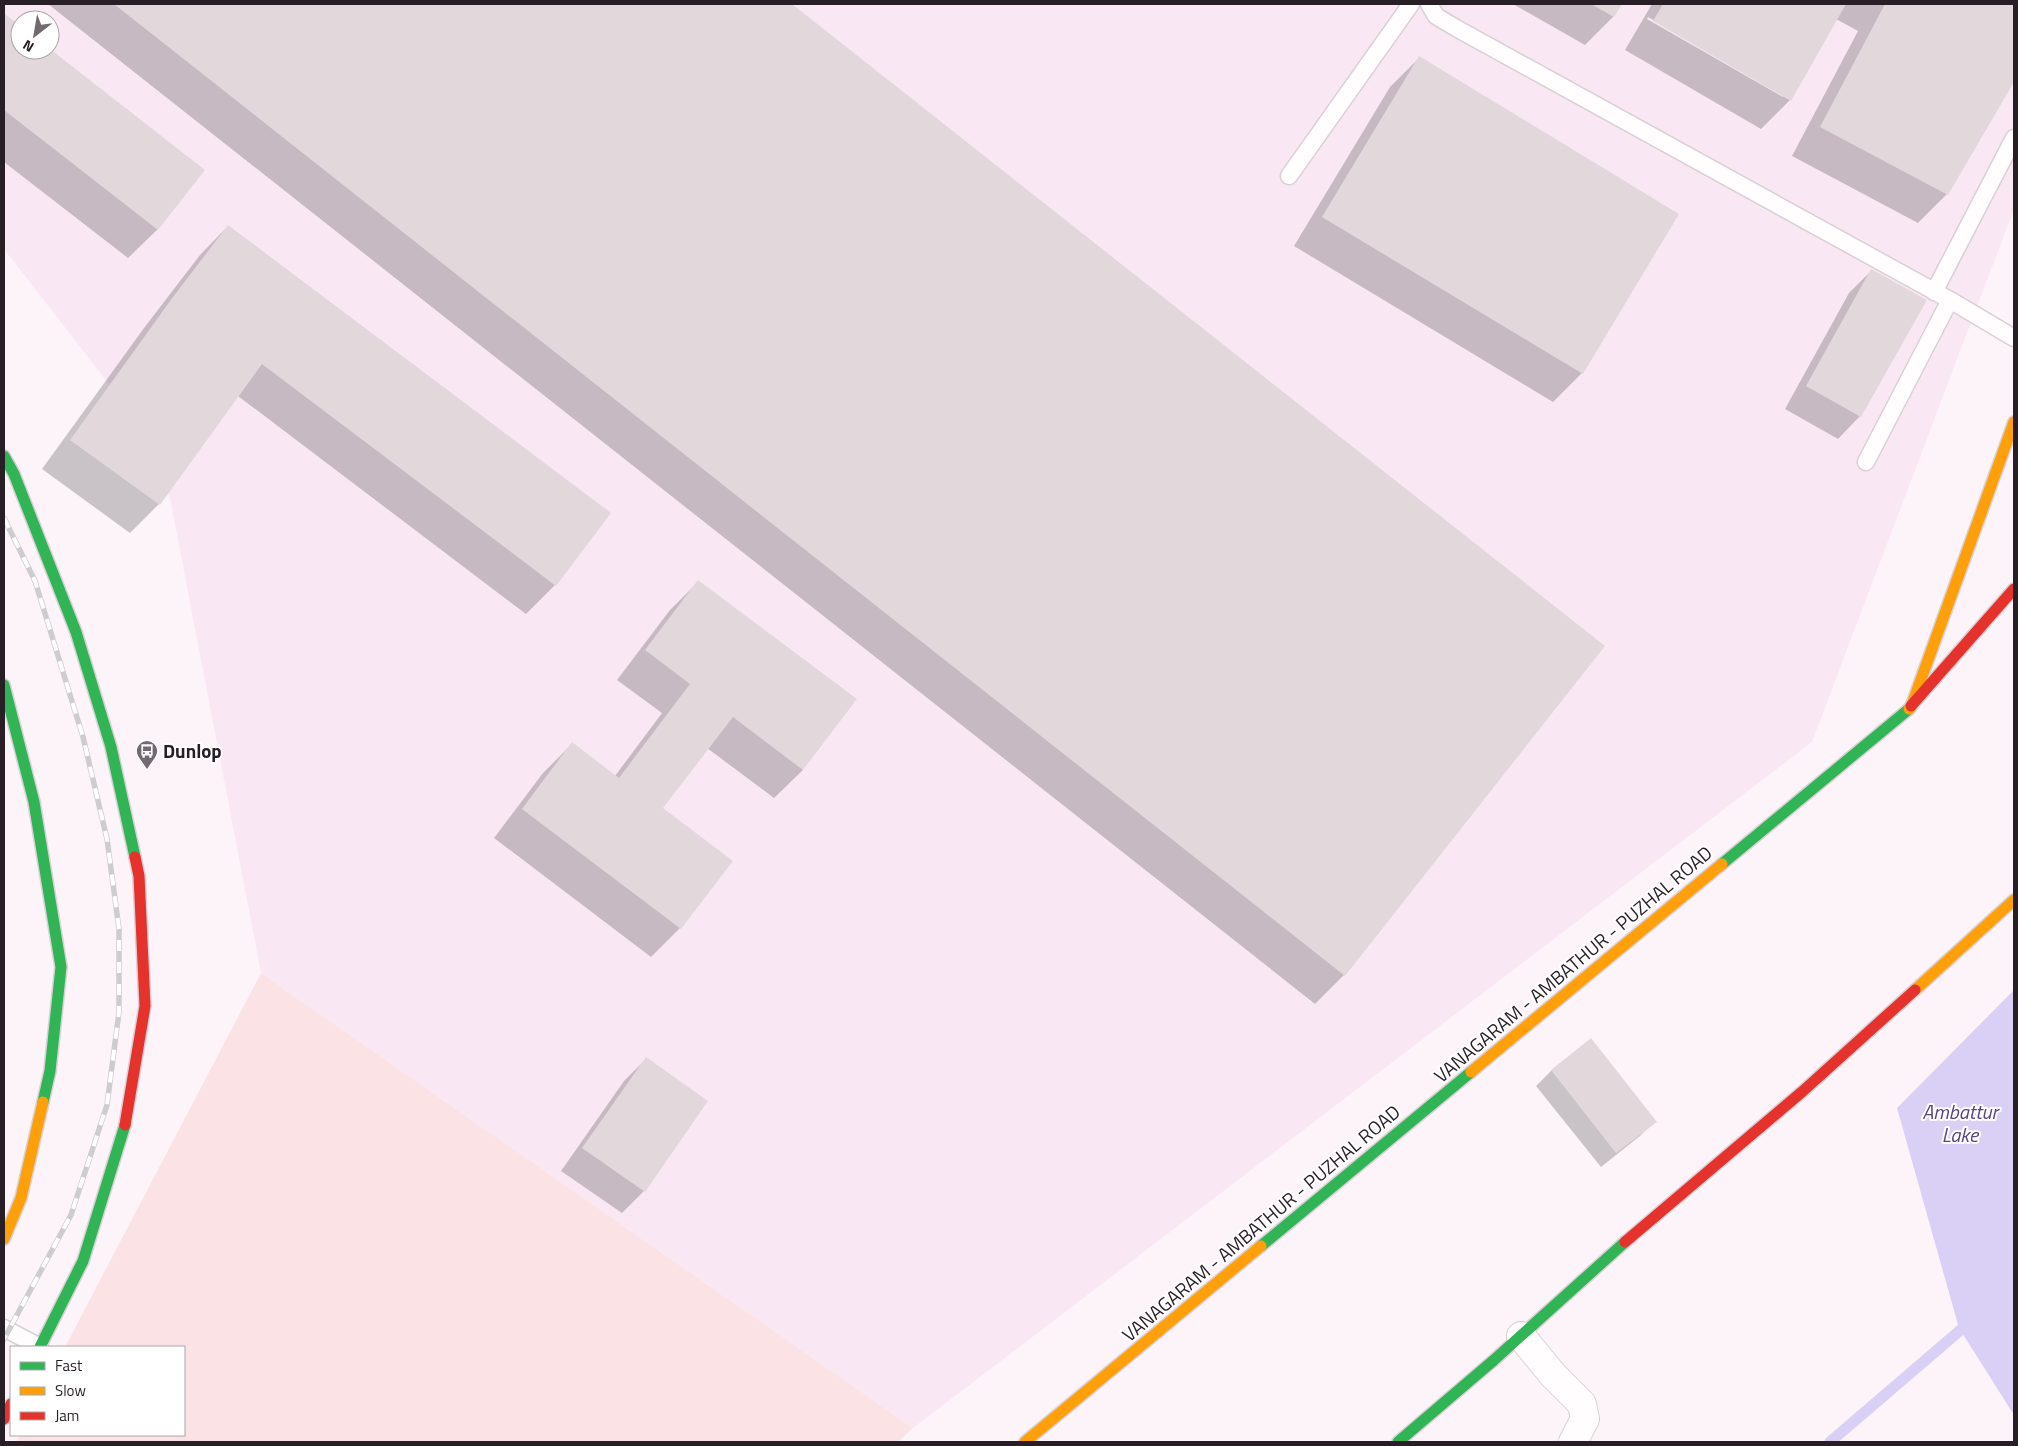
<svg xmlns="http://www.w3.org/2000/svg" width="2018" height="1446" viewBox="0 0 2018 1446" font-family="'Titillium Web',sans-serif">
	<style>
		.built { fill: #f9e8f3; fill-rule: evenodd }
		.green { fill: #fbe3e5 }
		.water { fill: #dacff4 }
		.shadow { fill: #0003; fill-rule: evenodd }
		.lines { fill: none; stroke-linecap: round; stroke-linejoin: round }
		.stream { stroke: #dacff4; stroke-width: 11 }
		.building { fill: #e2d8dc }
		.lane-casing { stroke: #d8d0d5; stroke-width: 19 }
		.street-casing { stroke: #d8d0d5; stroke-width: 30 }
		.fast-casing { stroke: #d8d0d5; stroke-width: 14 }
		.slow-casing { stroke: #d8d0d5; stroke-width: 14 }
		.jam-casing { stroke: #d8d0d5; stroke-width: 14 }
		.lane { stroke: #fffdfe; stroke-width: 16 }
		.street { stroke: #fffdfe; stroke-width: 28 }
		.fast { stroke: #30b455; stroke-width: 11 }
		.slow { stroke: #ff9f0a; stroke-width: 11 }
		.jam { stroke: #e5322d; stroke-width: 11 }
		.rail-casing { stroke: #ceccce; stroke-width: 5.5 }
		.rail { stroke: #fff; stroke-width: 4; stroke-dasharray: 11; stroke-linecap: butt }
		.labels { text-anchor: middle; stroke-width: 4; stroke-linejoin: round; paint-order: stroke }
		.poi-label { font-size: 19px; font-weight: bold; fill: #281f26; stroke: #fff; text-anchor: start }
		.street-label { font-size: 19px; fill: #281f26; stroke: #fff }
		.water-label { font-size: 20px; font-style: italic; fill: #584583; stroke: #fff }
	</style>
	<rect width="100%" height="100%" fill="#fcf4f9"/>
	<path class="built" d="M4,4H2014V209L1812,742L913,1428L261,973L161,451L4,249ZM20,20H50V50H20Z"/>
	<path class="green" d="M261,973L913,1428L898,1442H16L20,1435H184V1347H65Z"/>
	<path class="water" d="M2014,990V1415L1959,1328L1897,1108Z"/>
	<path class="shadow" d="M48,4H790L1604,646L1344,975L1315,1004Z
		M1513,4H1621L1613,17L1585,45Z
		M1652,4H2014V79L1947,194L1918,223L1792,156L1858,31L1836,19L1790,100L1761,129L1625,50ZM1648,17L1783,94V97L1647,19Z
		M4,15L20,27V50L203,170L157,230L128,258L4,162Z
		M1419,58L1678,215L1582,373L1553,402L1294,246L1390,87Z
		M228,226L609,513L555,585L526,614L238,396L159,504L130,533L42,469L144,328L200,255Z
		M1872,270L1860,416L1838,439L1785,409L1849,293Z
		M699,581L803,770L774,798L707,748L661,808L680,928L651,957L494,838L543,773L572,744L615,776L662,713L617,680L670,610Z
		M1591,1040L1655,1121L1640,1136L1601,1167L1536,1086L1551,1071Z
		M646,1059L644,1191L622,1213L561,1171L624,1081Z"/>
	<g class="lines">
		<path class="stream" d="M1830,1442L1971,1321"/>
	</g>
	<path class="building" d="M114,4H792L1605,646L1345,976Z
		M1591,4H1622L1614,17Z
		M1663,4H1846L1791,101L1653,21Z
		M1885,4H2014V82L1948,195L1820,127Z
		M4,13L20,26V50L50,49L205,170L158,230L4,110Z
		M1419,56L1679,214L1583,374L1322,217Z
		M228,225L611,513L556,586L262,364L160,505L70,440L173,297Z
		M1871,269L1927,300L1861,417L1806,386Z
		M698,580L857,699L803,770L733,717L663,808L733,861L681,929L522,809L572,742L619,778L690,684L645,650Z
		M1591,1038L1657,1122L1616,1153L1551,1070Z
		M646,1057L708,1101L645,1192L582,1148Z"/>
	<g class="lines">
		<g class="lane-casing">
			<path id="lane" d="M1429,4L1436,16L1456,28L1950,300L1866,462
				M1289,176L1411,4
				M1934,292L2014,138
				M1950,300L2014,338
				M4,1328L40,1347"/>
		</g>
		<g class="street-casing">
			<path id="street" d="M1521,1336L1553,1375L1582,1404L1585,1419L1573,1442"/>
		</g>
		<g class="fast-casing">
			<path id="fast" d="M4,456L14,474L76,632L111,747L135,857
				M4,685L34,802L61,967L50,1071L43,1102
				M1722,864L1909,709
				M1261,1246L1471,1072
				M40,1347L83,1261L125,1125
				M1398,1442L1494,1360L1625,1242"/>
		</g>
		<g class="slow-casing">
			<path id="slow" d="M1909,709L1911,707L2014,422
				M1915,990L2014,900
				M1471,1072L1722,864
				M4,1239L21,1198L43,1102
				M1025,1442L1261,1246"/>
		</g>
		<g class="jam-casing">
			<path id="jam" d="M1911,706L2014,589
				M125,1125L145,1006L139,876L135,857
				M1625,1242L1803,1091L1915,990
				M4,1419L11,1404"/>
		</g>
		<use href="#lane" class="lane"/>
		<use href="#street" class="street"/>
		<use href="#fast" class="fast"/>
		<use href="#slow" class="slow"/>
		<use href="#jam" class="jam"/>
		<g class="rail-casing">
			<path id="rail" d="M4,518L35,581L83,737L107,839L119,929V1012L107,1105L71,1215L4,1339"/>
		</g>
		<use href="#rail" class="rail"/>
	</g>
	<defs>
		<g id="bus-pin" transform="scale(1.125)"><path d="M0 17L-7.5 6A9.5 9.5 0 1 1 7.5 6Z" fill="#726a70" stroke="#fff"/><path d="M-5-6H5V4H4V6H2V4H-2V6H-4V4H-5ZM-3.5-4V0h7V-4ZM-3.5 1.2v1.5H-2V1.2ZM2 1.2v1.5H3.5V1.2Z" fill="#fff"/></g>
	</defs>
	<g fill-rule="evenodd">
		<use href="#bus-pin" x="147" y="751"/>
	</g>
	<g class="labels">
		<g class="poi-label">
			<text x="163" y="758">Dunlop</text>
		</g>
		<g class="street-label">
			<text transform="translate(1573 964) rotate(-40)" y="7">VANAGARAM - AMBATHUR - PUZHAL ROAD</text>
			<text transform="translate(1261 1223) rotate(-40)" y="7">VANAGARAM - AMBATHUR - PUZHAL ROAD</text>
		</g>
		<g class="water-label">
			<text x="1960" y="1119">Ambattur<tspan x="1960" dy="23">Lake</tspan></text>
		</g>
	</g>
	<rect width="2018" height="1446" fill="none" stroke="#281f26" stroke-width="10"/>
	<rect x="10" y="1346" width="175" height="90" fill="#ffffff" stroke="#a9a5a8"/>
	<rect x="20" y="1362" width="25" height="8" fill="#30b455" stroke="#a9a5a8"/>
	<text x="55" y="1371" font-size="15" fill="#281f26">Fast</text>
	<rect x="20" y="1387" width="25" height="8" fill="#ff9f0a" stroke="#a9a5a8"/>
	<text x="55" y="1396" font-size="15" fill="#281f26">Slow</text>
	<rect x="20" y="1412" width="25" height="8" fill="#e5322d" stroke="#a9a5a8"/>
	<text x="55" y="1421" font-size="15" fill="#281f26">Jam</text>
	<g transform="translate(35 35) rotate(211)"><circle r="24" fill="#ffffff" stroke="#a9a5a8"/>
	<path d="M0-4L9 19L0 12L-9 19Z" fill="#726a70"/>
	<text y="-8" font-size="14" font-weight="bold" text-anchor="middle" fill="#281f26">N</text>
	</g>
</svg>
